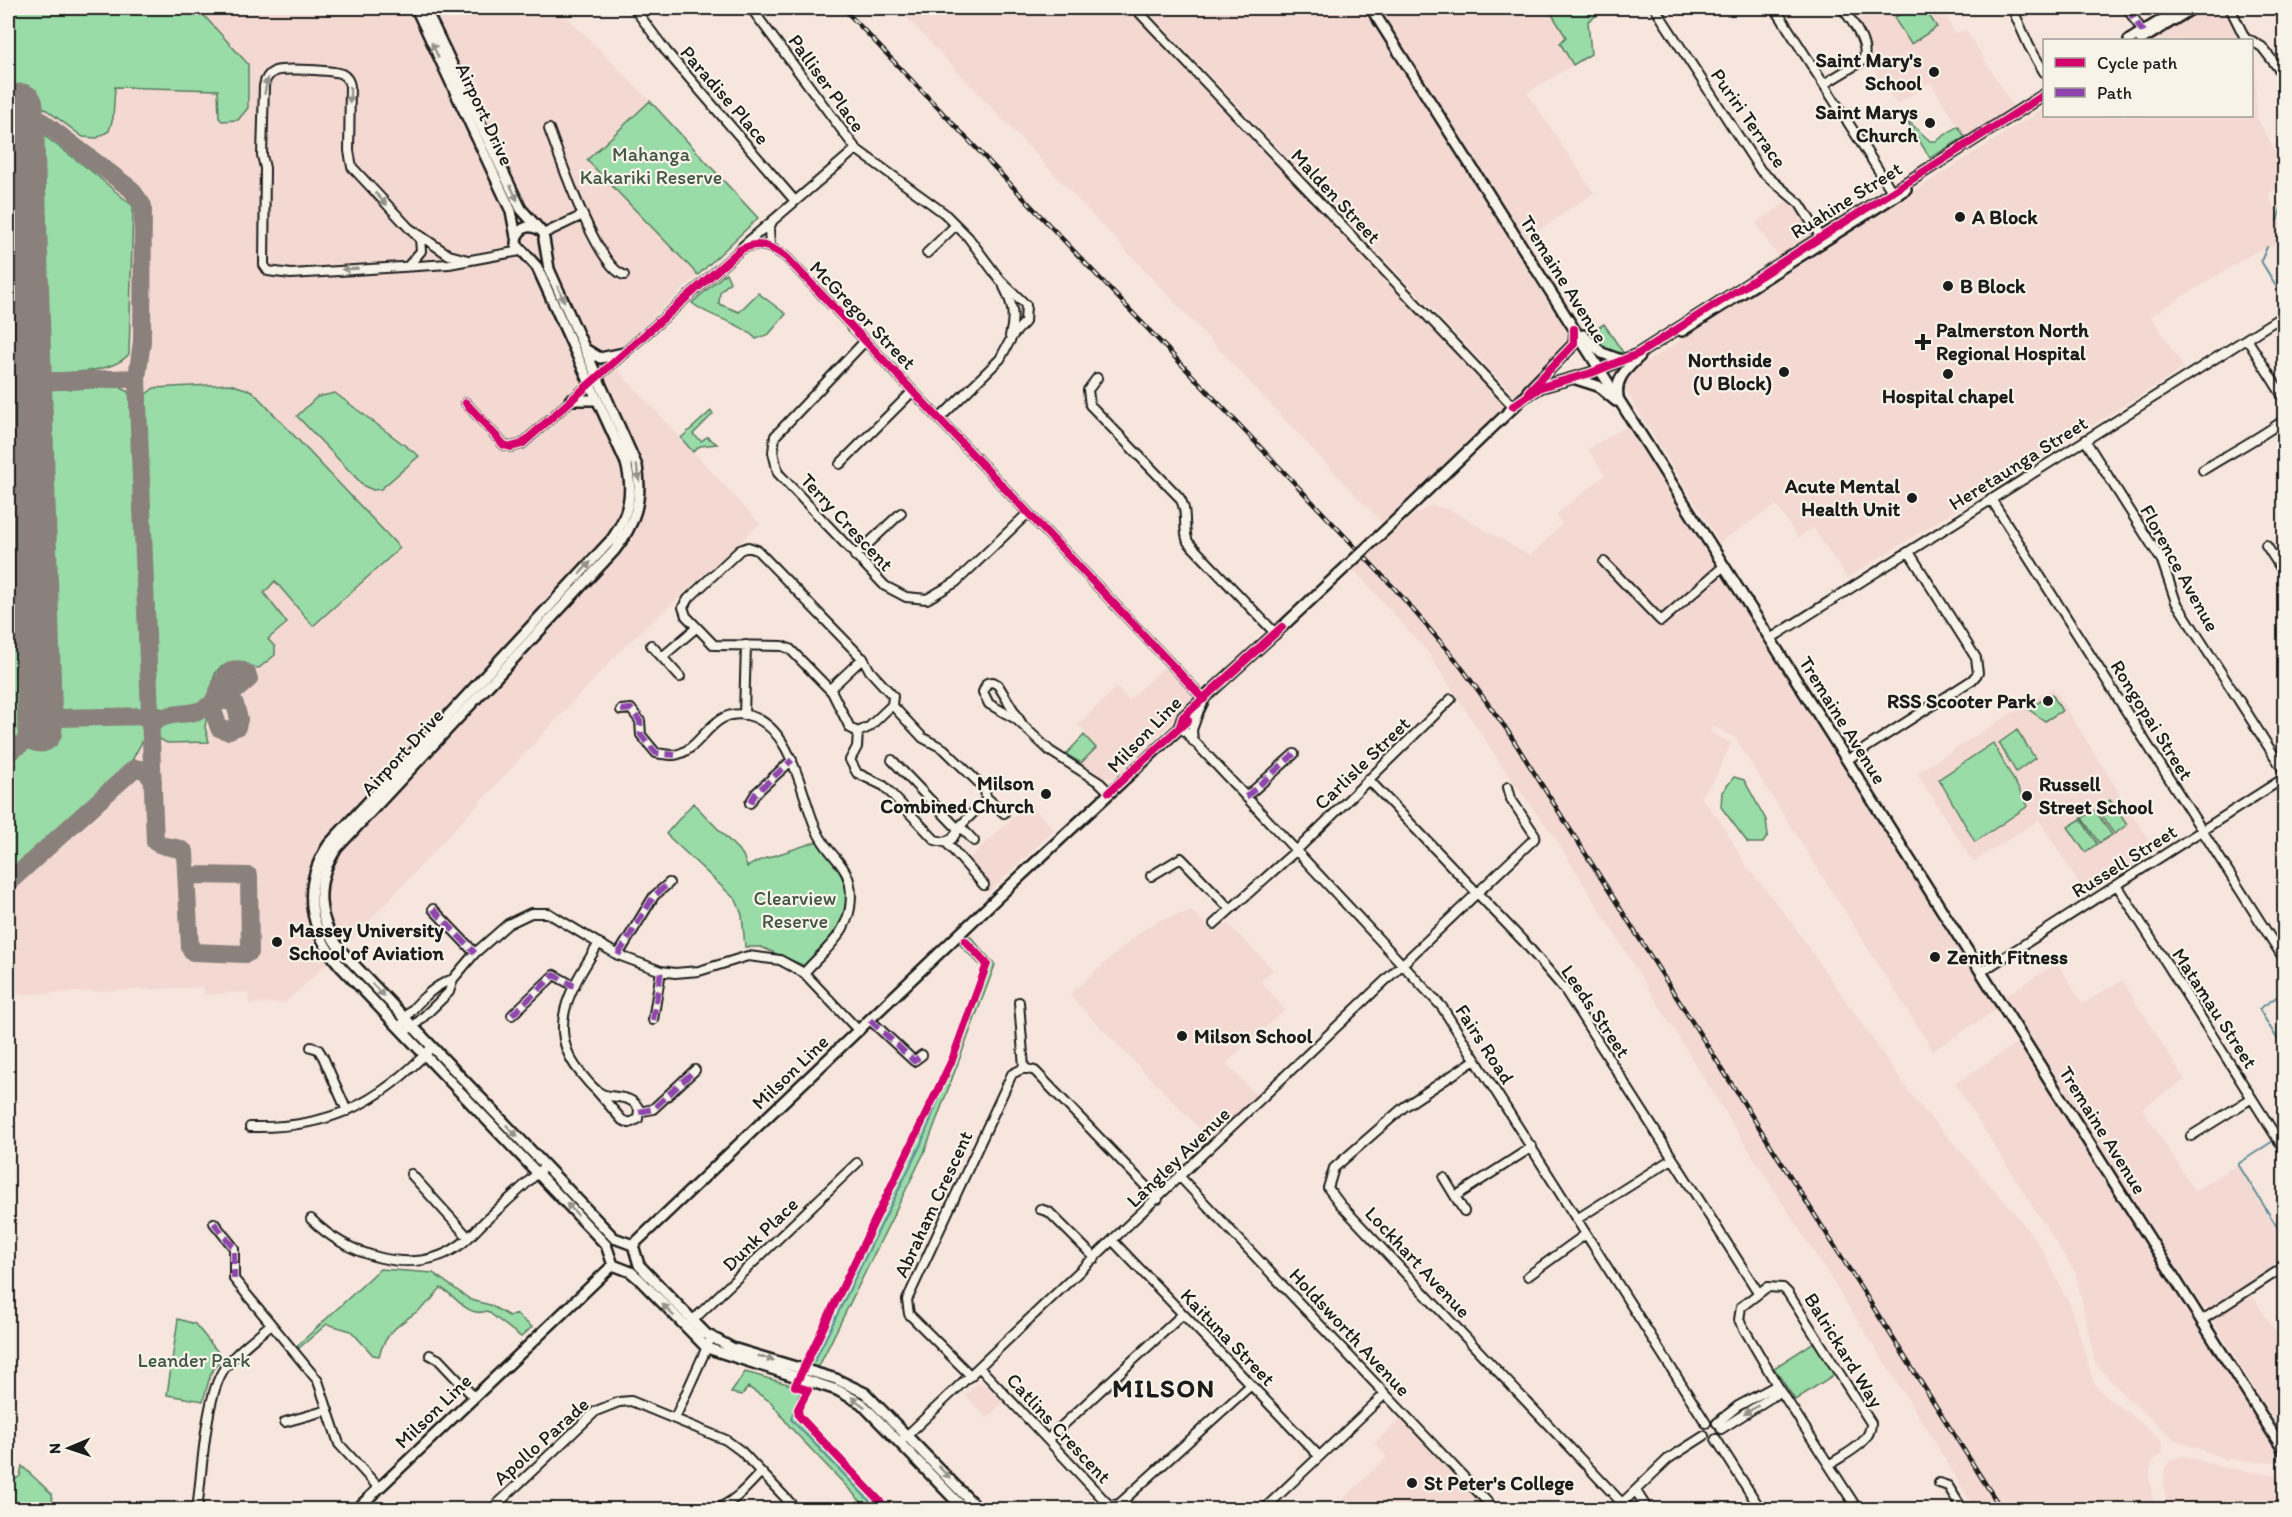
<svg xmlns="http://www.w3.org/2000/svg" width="2292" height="1517" viewBox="0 0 2292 1517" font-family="Itim,sans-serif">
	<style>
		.built { fill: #f3d9d1 }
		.green { fill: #99dca7; stroke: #5a7c62; stroke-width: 1.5 }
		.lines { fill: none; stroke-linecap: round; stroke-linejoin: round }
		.stream { stroke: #608d9a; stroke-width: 2 }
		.taxiway { stroke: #8a817c; stroke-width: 18 }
		.runway { stroke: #8a817c; stroke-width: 45 }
		.minor-casing { stroke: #1c1c1c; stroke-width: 12 }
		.major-casing { stroke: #1c1c1c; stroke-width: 14 }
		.minor { stroke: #f7f3e8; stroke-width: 8 }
		.major { stroke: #f7f3e8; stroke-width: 9 }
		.rail-casing { stroke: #1c1c1c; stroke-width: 4.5 }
		.rail { stroke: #f7f3e8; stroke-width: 2; stroke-dasharray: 7; stroke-linecap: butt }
		.major-bridge-casing { stroke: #1c1c1c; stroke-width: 14; stroke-linecap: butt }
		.major-bridge { stroke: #f7f3e8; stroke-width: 9 }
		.quiet { stroke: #8e44ad; stroke-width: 6; stroke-dasharray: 12 6; stroke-linecap: butt }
		.cycleway-casing { stroke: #f7f3e8; stroke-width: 11 }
		.cycleway { stroke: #d6006c; stroke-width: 8 }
		.oneway { fill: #94928c }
		.poi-dot { fill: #1c1c1c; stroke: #f7f3e8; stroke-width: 2 }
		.labels { text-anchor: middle; stroke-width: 4.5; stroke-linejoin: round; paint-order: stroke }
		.poi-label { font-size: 20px; font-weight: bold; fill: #1c1c1c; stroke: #f7f3e8; text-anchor: start }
		.street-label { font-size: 20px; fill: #1c1c1c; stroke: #f7f3e8 }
		.park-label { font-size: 20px; fill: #425646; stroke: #f7f3e8 }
		.district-label { font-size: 26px; font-weight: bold; letter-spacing: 1.5px; fill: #1c1c1c; stroke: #f7f3e8 }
	</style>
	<rect width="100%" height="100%" fill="#f7e6dd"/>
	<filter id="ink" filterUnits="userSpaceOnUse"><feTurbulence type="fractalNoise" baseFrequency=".0167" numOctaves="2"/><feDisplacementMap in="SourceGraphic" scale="12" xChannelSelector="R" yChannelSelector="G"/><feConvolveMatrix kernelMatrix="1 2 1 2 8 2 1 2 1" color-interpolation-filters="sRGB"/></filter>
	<g filter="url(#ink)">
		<path class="built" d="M8,8H558L650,101L587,160L698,275L612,356L617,369L760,524L623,648L349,943L285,1003L249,1004L248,992L204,995L203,987L8,995Z
			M898,8H1127L1506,406L1382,523Z
			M1145,8H1363L1571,338L1515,396Z
			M1379,8H1548L1566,37L1560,43L1573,65L1527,93L1594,193L1526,239Z
			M1860,8H1941L1955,33L1966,30L2014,107L1965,137L1930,82L1897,105L1869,63L1873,52L1859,31Z
			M2202,8H2223L2243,40H2150Z
			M2252,54L2255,61L2257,118L2284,167V183L2268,194L2284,226V241L2255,252L2151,316L2184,368L1847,578L1813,528L1798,538L1776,505L1720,542L1623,387L1625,376L2044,108V116H2252Z
			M1788,201L1798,212L1813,237L1779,259L1756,223Z
			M1627,426L1997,1009L1933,1051L1735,738L1713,726L1710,732L1731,743L1714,781L1700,796L1720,821L1747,867L1783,911L1915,1100L2020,1219L2042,1249L2070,1305L2094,1383L2108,1399L2128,1412L2162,1442V1453L2153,1461L2149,1475L2154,1509H1975L1928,1431L1743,1141L1554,836L1506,772L1427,651L1353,569L1413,515L1432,505L1449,509L1530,556L1562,524L1556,515L1605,475L1588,449Z
			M1165,666L1194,697L1193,702L1114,777L1107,778L1067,756L1086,734L1078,725L1116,687L1129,700Z
			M2053,687L2155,850L2086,894L2039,820L1973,862L1917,773Z
			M1029,803L1054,830L990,891L965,862Z
			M1192,911L1214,933L1227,923L1273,969L1261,981L1285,1010L1226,1063L1257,1096L1210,1139L1069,995L1139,933L1159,920Z
			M2057,963L2083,1004L2122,980L2185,1080L2142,1108L2195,1191L2237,1165L2284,1242V1260L2209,1308H2203L2005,996Z
			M2018,1042L2273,1444L2276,1458L2273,1463L2226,1459L2175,1440L2126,1397L2095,1363L2076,1274L1955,1084Z
			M2252,1295L2284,1345V1436L2214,1323L2215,1318Z
			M979,1383H985L1004,1402L987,1418L965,1395Z
			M1402,1418L1488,1509L1332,1510L1387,1457L1375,1443Z
			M2184,1456L2221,1467L2284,1477V1509H2167L2164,1482L2165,1468L2171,1459Z"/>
		<path class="green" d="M8,8H197L248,64V108L238,120L222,121L219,118L218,90L115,87L113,118L109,131L97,138L83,137L8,81Z
			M1548,8H1609L1588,21L1591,54L1573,65L1560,43L1566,37Z
			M1910,8H1924L1937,27L1911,44L1894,18Z
			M650,101L758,218L698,275L587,160Z
			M8,109L90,170L133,206L129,354C108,379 40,372 8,373Z
			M1905,118L1930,141H1936L1958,126L1965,137L1930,158Z
			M726,273L730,282L720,292L719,304L739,312L758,293L786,314L769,334L756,339C740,321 711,319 692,303Z
			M1604,324L1624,354L1608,351L1587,334Z
			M230,384L252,391L400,548L313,626L275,581L264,593L287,623L268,639L275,647V655L259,668C241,667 217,655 213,682C211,690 213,694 208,701C195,710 172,716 158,707L155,699L143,402H146V394L154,388Z
			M120,387L128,392L133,402L144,712L143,740L131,762L8,874V391Z
			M335,393L419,456L381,489L373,490L364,486L297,416L317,397Z
			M711,411L713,414L693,434L701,441L707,437L717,444L700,446L693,452L681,438Z
			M2052,694L2062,711L2045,721L2028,709Z
			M202,713L207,715L205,727L209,742L167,743L158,738L156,731L163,722Z
			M2017,730L2035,758L2016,772L1999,743Z
			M1084,735L1096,748L1081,763L1066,754Z
			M1993,743L2028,806L1975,842L1939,779Z
			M1734,777L1744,780L1766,820L1768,835L1763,843H1748L1721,807L1722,792Z
			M2110,800L2127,825L2114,834L2097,809Z
			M693,803L743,855L747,867L758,861L818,841C864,894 850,921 805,966L761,947H745L742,915L736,900L666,834Z
			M2095,810L2112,835L2099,843L2082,818Z
			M2081,819L2097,844L2085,852L2068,827Z
			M970,936L995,965L924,1153L818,1368L804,1363L953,1052L982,967L960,945Z
			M380,1269L433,1273L471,1300L490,1305L509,1316L516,1314L532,1327L521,1337L487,1311C467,1318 458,1297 441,1288C436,1292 434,1298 429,1302C408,1321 387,1326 379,1356L373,1355L351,1331L327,1324L299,1348L297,1346Z
			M178,1319L195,1324L222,1357L211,1373L203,1401L167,1395Z
			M1814,1342L1835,1374L1795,1400L1774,1368Z
			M745,1372L809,1390L800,1412L893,1509H868L790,1427L771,1402L748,1387L742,1395L731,1393Z
			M22,1466L52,1494L53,1509H8V1485L20,1476Z"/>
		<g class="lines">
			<path class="stream" d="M2277,221L2284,198
				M2267,247L2261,261L2284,299
				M2284,992L2259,1009L2284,1050
				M2273,1141L2238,1164L2279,1230
				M814,1362L921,1144L991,965L971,941
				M801,1390L791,1419L878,1510"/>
			<path class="taxiway" d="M8,96L131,189L143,206L142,341L137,378L155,842C165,849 176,845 185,852L190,948L193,952L246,954L250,952L249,876L192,875L187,880
				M8,383L137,378
				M225,700L235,704L239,719L237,727L227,731L219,728L213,710L206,707Z
				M150,727C165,707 194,720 211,704C221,694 223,658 247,673L249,679L225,700
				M8,753L59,718L150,716
				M8,883L135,768L145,770L153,781"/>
			<path class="runway" d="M21,106L40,730"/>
			<g class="minor-casing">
				<path id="minor" d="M634,8L666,51L795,201
					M751,8L856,149L944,213L968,237L1000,280L1026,305L1025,322L1013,335L1000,359L939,419
					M1135,8L1513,406
					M1655,8L1761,171L1800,204L1823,241
					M1775,8L1895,196
					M2012,8L2029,46L2044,72
					M2127,8L2143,32
					M2230,8L2246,40H2249
					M2252,41L2262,47L2282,73L2284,107
					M1824,84L1862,61C1872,48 1851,19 1842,8
					M549,129C560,158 597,267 624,275
					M543,234L583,215
					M743,246L856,149
					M770,247L769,228L772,222
					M927,253L956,225
					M468,260L449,255L409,228L352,167L349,151L350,86C349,80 347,77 342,74C334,70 284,68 275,71C268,74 265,79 264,86L262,155L265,168L264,265L268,271L291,274L449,264L520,251
					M409,265L421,251L420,239L414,233
					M1004,287C1013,304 1015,317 1010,336
					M2247,339L2284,398
					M865,341L775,436L773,452L778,473L885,586L906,597L927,599L956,582L1028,513
					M1097,378L1088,390L1090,405L1179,497C1189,511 1182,527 1188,542L1276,634
					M466,403L504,445L511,447L522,444L740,250C757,240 771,246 786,257L1204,699
					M2085,440L2162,561L2176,602L2284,771
					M840,464L913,391
					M2203,470C2230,453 2258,439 2284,420
					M1991,499L2284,959
					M2266,545L2284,573
					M748,547L757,550L864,660L870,671L893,696L892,705L869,727L858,732L850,728L832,692L790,649L782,646L714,645L686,616L683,607L688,599L740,550Z
					M855,556L901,513
					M1604,562L1661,621L1724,566
					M1770,639L2284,315
					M651,645L680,677
					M662,657L696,628
					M830,689L863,658
					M621,710L631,709L640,721L641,735L656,753C662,754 669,755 674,755C703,751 709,708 747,715C793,725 801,797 817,831C831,862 856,864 850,908C845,937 822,952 804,973
					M744,715L746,645
					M1022,724L998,685L993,682L987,683L983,692L989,704L1016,719L1050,751L1100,783L1109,792
					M1180,726L1442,1007L1706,1423
					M858,732L857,747L850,760L857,773L884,786L935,840L944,842L952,839L962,824L986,800L985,789L944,749L923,738L892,705
					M1193,741L1192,730L1198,713
					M892,760L958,829
					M1847,760L1972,680L1978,673L1976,658L1909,552
					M1368,779L1525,943L1565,990L1758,1292
					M1246,797L1294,754
					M987,798L1004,813
					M750,803L756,793L792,760
					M960,826L974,841
					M946,842L984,885
					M1151,876L1181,858L1230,909
					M2117,885L2284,1149
					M433,909L475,953
					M1214,924L1300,847L1451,699
					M618,955L654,896L669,883
					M1981,972L2284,778
					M1019,1002L1024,1068
					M512,1015L554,975L574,986
					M653,1020L661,971
					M870,1020L914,1061L922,1055
					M400,1028C409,1010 433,985 453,979
					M403,1032L413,1027L449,992L453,979L475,953L508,924L531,913H548L618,955L661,971L675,973L699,971L748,956L780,960L804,973L859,1031
					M311,1047L318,1049L323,1057L347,1111
					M1475,1060L1404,1107L1334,1168L1328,1188L1340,1204L1622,1503
					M596,1090L622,1120L629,1123L638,1119L639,1109C631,1094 615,1099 602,1094C593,1090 585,1078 579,1071C543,1025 575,983 599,943
					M639,1112L653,1109L695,1070
					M250,1127C327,1129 379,1104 432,1047
					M2191,1136L2252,1098
					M411,1174L468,1237
					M1181,1178L1495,1510
					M1444,1178L1464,1211
					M1456,1196L1532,1147
					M1040,1209L1049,1212L1095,1258
					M311,1219C346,1255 412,1277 457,1247C467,1241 476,1230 484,1222C505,1203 525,1185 545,1166
					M1577,1219L1672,1159
					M214,1223L234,1248V1279L318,1381L339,1444L379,1488
					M1113,1241L1319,1456
					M1528,1276L1586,1234
					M2202,1320L2284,1267
					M689,1324L857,1163
					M430,1355L438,1359L474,1397
					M979,1367L1108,1504L1118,1505L1251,1385
					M971,1376L909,1314L907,1300L1012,1074L1024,1068L1035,1071L1158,1199
					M675,1418L711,1338
					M285,1422L328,1410
					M1717,1423L1738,1406L1777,1385
					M1721,1429L1781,1391
					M1048,1439L1183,1314
					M1716,1439L1761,1510
					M900,1442L1534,839L1535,835L1511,799L1508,787
					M1829,1465C1844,1454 1871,1444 1871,1423L1788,1293L1783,1288L1767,1287L1741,1307L1739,1320L1777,1385L1781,1391L1858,1510
					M1939,1483L1948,1486L1963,1510
					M1636,1491L1648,1510
					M197,1510C202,1474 205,1397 224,1369C236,1351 256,1338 271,1324
					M491,1510L596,1411L619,1402L631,1401L726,1440L741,1451L797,1510
					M713,1510C734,1503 746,1488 761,1472
					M1263,1510L1385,1394
					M1615,1510L1668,1459L1704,1436"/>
			</g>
			<g class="major-casing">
				<path id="major" d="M416,8L511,211L516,237
					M425,8L521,209L539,229
					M1371,8L2284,1451
					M2129,40L2181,8
					M2141,40L2193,8
					M540,230C527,222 516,230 516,244L537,267L626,463C634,491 629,515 612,539L329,844C300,887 309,931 342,968L606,1245L613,1265L631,1272L639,1279L707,1348L837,1390L861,1403L965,1510
					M544,239L549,269L637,466C643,499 635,525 614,551L337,848C312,884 317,923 345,955L614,1238L633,1245L639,1265L706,1334L732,1348L836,1379L865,1393L979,1510
					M1682,331L1906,189
					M1583,335L1602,353L1621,360
					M585,349L600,358L624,353
					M1576,379L1598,386L1616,401
					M1528,391L1574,344L1575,331
					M1618,396C1615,377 1628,368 1640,356
					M570,400H596
					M1413,504L1523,398L1541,387L1591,373L1638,354L2044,95
					M1180,726L1183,717L1282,627
					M633,1245L996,899L1198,711L1204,699
					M356,1510L613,1265"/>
			</g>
			<use href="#minor" class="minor"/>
			<use href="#major" class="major"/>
			<g class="rail-casing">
				<path id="rail" d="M843,8L1396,590L1456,660L1507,730L2002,1510"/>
			</g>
			<use href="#rail" class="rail"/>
			<g class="major-bridge-casing">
				<path id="major-bridge" d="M1282,627L1413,504"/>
			</g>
			<use href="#major-bridge" class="major-bridge"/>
			<path class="quiet" d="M2127,8L2143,32
				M621,710L631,709L640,721L641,735L656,753L675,755
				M1246,797L1294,754
				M750,803L756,793L792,760
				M433,909L475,953
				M618,955L654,896L669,883
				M512,1015L554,975L574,986
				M653,1020L661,971
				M870,1020L914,1061L922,1055
				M639,1112L653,1109L695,1070
				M214,1223L234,1248V1279"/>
			<g class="cycleway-casing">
				<path id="cycleway" d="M1529,391L1574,344V329
					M466,403L504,445L511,447L522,444L740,250C757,240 771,246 786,257L1204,699
					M1513,406L1541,387L1591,373L1638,354L2044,95
					M1180,726L1183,717L1282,627
					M1109,792L1188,720
					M888,1510L799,1416L798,1409L808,1390L795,1386L952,1060L987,964L965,941"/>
			</g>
			<use href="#cycleway" class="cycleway"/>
		</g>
		<defs><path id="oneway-solid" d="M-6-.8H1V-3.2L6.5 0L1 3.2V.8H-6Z" transform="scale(1.5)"/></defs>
		<g class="oneway">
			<use href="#oneway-solid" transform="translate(435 50) rotate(-115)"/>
			<use href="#oneway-solid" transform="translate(266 86) rotate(-79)"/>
			<use href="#oneway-solid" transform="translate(350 95) rotate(91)"/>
			<use href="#oneway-solid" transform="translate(514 193) rotate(65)"/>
			<use href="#oneway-solid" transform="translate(381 199) rotate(47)"/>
			<use href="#oneway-solid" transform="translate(350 269) rotate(177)"/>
			<use href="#oneway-solid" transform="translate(561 294) rotate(66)"/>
			<use href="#oneway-solid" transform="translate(638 473) rotate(80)"/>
			<use href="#oneway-solid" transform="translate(585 568) rotate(-47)"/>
			<use href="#oneway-solid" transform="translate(378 990) rotate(46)"/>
			<use href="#oneway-solid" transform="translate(512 1131) rotate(46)"/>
			<use href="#oneway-solid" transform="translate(572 1209) rotate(-134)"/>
			<use href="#oneway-solid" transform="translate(668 1310) rotate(-134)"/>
			<use href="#oneway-solid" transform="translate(766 1358) rotate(16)"/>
			<use href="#oneway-solid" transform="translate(858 1402) rotate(-144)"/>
			<use href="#oneway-solid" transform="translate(1751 1410) rotate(148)"/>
			<use href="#oneway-solid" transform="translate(944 1472) rotate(46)"/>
		</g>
	</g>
	<g class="poi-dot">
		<circle cx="1934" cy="72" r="6"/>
		<circle cx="1930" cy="123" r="6"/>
		<circle cx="1960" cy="217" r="6"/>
		<circle cx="1948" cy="286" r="6"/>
		<path d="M1920 333h6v6h6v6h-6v6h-6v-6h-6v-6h6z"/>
		<circle cx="1784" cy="372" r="6"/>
		<circle cx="1948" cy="374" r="6"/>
		<circle cx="1912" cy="498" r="6"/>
		<circle cx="2048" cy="701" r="6"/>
		<circle cx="1046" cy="794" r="6"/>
		<circle cx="2027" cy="796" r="6"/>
		<circle cx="277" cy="942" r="6"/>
		<circle cx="1935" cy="957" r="6"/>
		<circle cx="1182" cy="1036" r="6"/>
		<circle cx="1412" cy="1483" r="6"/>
	</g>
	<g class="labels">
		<g class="poi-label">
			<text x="1922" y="67" text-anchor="end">Saint Mary's<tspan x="1922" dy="23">School</tspan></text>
			<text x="1918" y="119" text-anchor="end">Saint Marys<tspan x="1918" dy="23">Church</tspan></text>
			<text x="1972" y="224">A Block</text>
			<text x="1960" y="293">B Block</text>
			<text x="1936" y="337">Palmerston North<tspan x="1936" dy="23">Regional Hospital</tspan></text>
			<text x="1772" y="367" text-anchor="end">Northside<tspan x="1772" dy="23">(U Block)</tspan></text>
			<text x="1948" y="403" text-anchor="middle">Hospital chapel</text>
			<text x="1900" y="493" text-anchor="end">Acute Mental<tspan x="1900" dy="23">Health Unit</tspan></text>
			<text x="2036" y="708" text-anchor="end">RSS Scooter Park</text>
			<text x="1034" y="790" text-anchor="end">Milson<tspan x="1034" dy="23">Combined Church</tspan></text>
			<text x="2039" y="791">Russell<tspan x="2039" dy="23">Street School</tspan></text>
			<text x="289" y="937">Massey University<tspan x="289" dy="23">School of Aviation</tspan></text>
			<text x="1947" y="964">Zenith Fitness</text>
			<text x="1194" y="1043">Milson School</text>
			<text x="1424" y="1490">St Peter's College</text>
		</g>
		<g class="street-label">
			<text transform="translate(827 83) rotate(54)" y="7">Palliser Place</text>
			<text transform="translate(725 95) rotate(49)" y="7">Paradise Place</text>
			<text transform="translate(485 114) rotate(65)" y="7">Airport Drive</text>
			<text transform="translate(1749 118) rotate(55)" y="7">Puriri Terrace</text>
			<text transform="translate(1336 196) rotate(47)" y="7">Malden Street</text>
			<text transform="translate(1846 200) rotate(-32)" y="7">Ruahine Street</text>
			<text transform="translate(1564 279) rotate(58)" y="7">Tremaine Avenue</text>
			<text transform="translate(863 315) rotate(46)" y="7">McGregor Street</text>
			<text transform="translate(2018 463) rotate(-32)" y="7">Heretaunga Street</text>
			<text transform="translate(847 522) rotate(47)" y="7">Terry Crescent</text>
			<text transform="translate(2180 568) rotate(61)" y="7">Florence Avenue</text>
			<text transform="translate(1843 720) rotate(58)" y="7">Tremaine Avenue</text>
			<text transform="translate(2152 720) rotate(58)" y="7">Rongopai Street</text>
			<text transform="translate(1144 734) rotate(-46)" y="7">Milson Line</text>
			<text transform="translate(402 752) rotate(-47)" y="7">Airport Drive</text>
			<text transform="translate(1362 763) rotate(-44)" y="7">Carlisle Street</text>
			<text transform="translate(2124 861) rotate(-32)" y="7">Russell Street</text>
			<text transform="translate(2215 1008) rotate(57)" y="7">Matamau Street</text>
			<text transform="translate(1596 1011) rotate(56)" y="7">Leeds Street</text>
			<text transform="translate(1485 1044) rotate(57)" y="7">Fairs Road</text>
			<text transform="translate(790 1072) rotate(-44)" y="7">Milson Line</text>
			<text transform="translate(2103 1130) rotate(58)" y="7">Tremaine Avenue</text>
			<text transform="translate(1178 1157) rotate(-44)" y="7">Langley Avenue</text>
			<text transform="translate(933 1204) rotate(-65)" y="7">Abraham Crescent</text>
			<text transform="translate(760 1234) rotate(-44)" y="7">Dunk Place</text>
			<text transform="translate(1418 1262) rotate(47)" y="7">Lockhart Avenue</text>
			<text transform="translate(1350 1332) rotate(47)" y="7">Holdsworth Avenue</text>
			<text transform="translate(1228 1337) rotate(46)" y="7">Kaituna Street</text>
			<text transform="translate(1844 1350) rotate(58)" y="7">Balrickard Way</text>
			<text transform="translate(433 1411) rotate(-44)" y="7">Milson Line</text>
			<text transform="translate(1059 1428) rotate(47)" y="7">Catlins Crescent</text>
			<text transform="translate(541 1441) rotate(-42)" y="7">Apollo Parade</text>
		</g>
		<g class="park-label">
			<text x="651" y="161">Mahanga<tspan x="651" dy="23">Kakariki Reserve</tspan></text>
			<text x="795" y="905">Clearview<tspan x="795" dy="23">Reserve</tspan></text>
			<text x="194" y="1367">Leander Park</text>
		</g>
		<g class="district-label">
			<text x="1164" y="1397">MILSON</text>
		</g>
	</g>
	<rect width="2292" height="1517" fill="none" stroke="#f7f3e8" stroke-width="30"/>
	<rect x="15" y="15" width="2262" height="1487" fill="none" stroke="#1c1c1c" stroke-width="2" filter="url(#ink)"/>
	<rect x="2043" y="39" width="210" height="78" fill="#f7f3e8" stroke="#9f9d96" stroke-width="1.5"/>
	<rect x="2055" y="58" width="30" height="9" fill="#d6006c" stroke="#9f9d96" stroke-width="1.5"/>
	<text x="2097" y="69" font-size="18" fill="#1c1c1c">Cycle path</text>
	<rect x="2055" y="88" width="30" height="9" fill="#8e44ad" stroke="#9f9d96" stroke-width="1.5"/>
	<text x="2097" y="99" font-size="18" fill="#1c1c1c">Path</text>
	<g transform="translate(69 1448) rotate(268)" stroke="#f7f3e8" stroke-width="4.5" paint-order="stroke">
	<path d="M0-4.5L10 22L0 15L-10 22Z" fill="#1c1c1c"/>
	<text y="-9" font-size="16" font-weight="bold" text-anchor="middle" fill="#1c1c1c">N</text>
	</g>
</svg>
